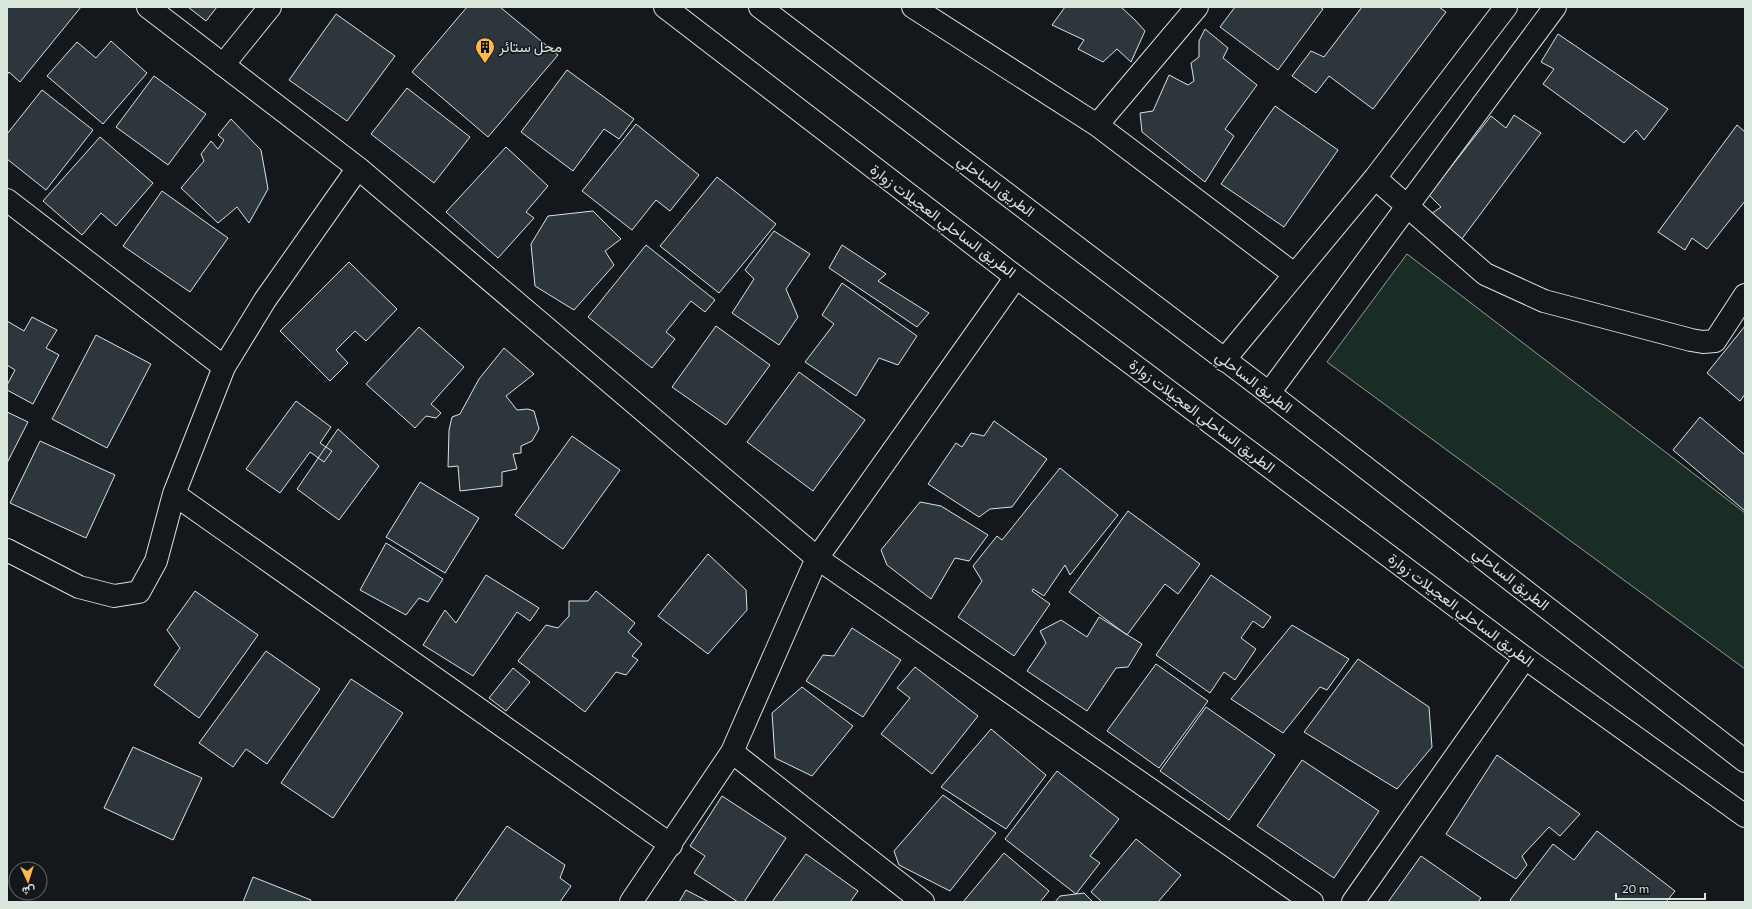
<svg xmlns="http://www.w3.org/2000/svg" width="1752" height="909" viewBox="0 0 1752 909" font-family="Commissioner,Vazirmatn,sans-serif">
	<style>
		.green { fill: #1a2d24; stroke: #939e99 }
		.building { fill: #2c363c; stroke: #d8e6dc }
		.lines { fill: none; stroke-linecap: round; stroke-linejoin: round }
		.minor-casing { stroke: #d8e6dc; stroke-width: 24 }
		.trunk-casing { stroke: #d8e6dc; stroke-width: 24 }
		.minor { stroke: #14181c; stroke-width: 22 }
		.trunk { stroke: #14181c; stroke-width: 22 }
		.labels { text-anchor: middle; stroke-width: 3; stroke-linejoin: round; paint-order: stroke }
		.poi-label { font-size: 15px; fill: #d8e6dc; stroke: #14181c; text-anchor: start }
		.street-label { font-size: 15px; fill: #d8e6dc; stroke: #14181c }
	</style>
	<rect width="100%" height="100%" fill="#14181c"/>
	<path class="green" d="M1407,254L1745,513V669L1327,362Z"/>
	<path class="building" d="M7,7H81L20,82L9,72L7,75Z
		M188,7H217L206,21Z
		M467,7H500L558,55L488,137L412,72Z
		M1065,7H1121L1135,20L1145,31L1131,62L1117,49L1103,62L1078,49L1084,40L1052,25Z
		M1235,7H1320L1323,9L1278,70L1220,27Z
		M1362,7H1439L1446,12L1373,109L1329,76L1316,93L1292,76L1311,51L1324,57Z
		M336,14L395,56L347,121L289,80Z
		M1205,29L1228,48L1223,58L1257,85L1225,129L1234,136L1205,182L1142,132L1140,113L1153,111L1169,75L1188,85L1194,81L1191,63L1199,57V41Z
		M1558,34L1668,109L1644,140L1636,130L1624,143L1543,84L1554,69L1541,62Z
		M111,41L147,73L103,124L47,76L77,42L96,58Z
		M567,70L634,119L619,139L604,129L573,171L521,132Z
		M154,76L206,114L168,165L116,127Z
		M407,88L470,137L434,183L371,134Z
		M42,90L93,130L46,190L7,159V134Z
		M1275,106L1338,150L1284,227L1221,184Z
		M1514,115L1541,133L1461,240L1431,214L1441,207L1429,195L1491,116L1506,128Z
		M231,119L261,150L268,189L249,223L237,207L218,223L181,188L204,161L201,154L211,141L218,149L224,140L218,135Z
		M636,124L699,175L670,211L656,200L632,230L582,191Z
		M1737,125L1745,132V201L1707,249L1692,238L1685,250L1658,232Z
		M100,137L153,183L116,226L101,213L82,235L43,201Z
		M506,147L548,186L526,212L534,218L498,258L446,212Z
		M717,177L776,224L719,293L660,246Z
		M162,191L228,238L190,292L123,246Z
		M593,211L621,239L605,251L614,265L574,310L535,286L531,244L548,216Z
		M774,231L810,254L786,289L798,317L779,345L732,313L754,279L745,270Z
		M646,245L715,300L705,312L691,301L666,332L675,339L652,368L588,317Z
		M842,245L886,274L878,281L929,313L917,327L829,268Z
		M349,262L397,309L366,341L355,331L336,350L348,363L330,381L280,331Z
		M842,283L917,336L898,365L879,358L856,396L805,362L834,324L822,315Z
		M32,317L57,330L46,348L59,355L33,404L7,390V385L15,370L7,365V321L24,331Z
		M716,326L770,365L726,425L672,387Z
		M1745,326V394L1740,401L1707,373Z
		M419,327L464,367L431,404L441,413L436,418L426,416L415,428L366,384Z
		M96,335L151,364L107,448L52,419Z
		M504,348L534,374L506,396L517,410L528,409L534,411L539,429L532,441L521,446V453L513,454L517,469L502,472V486L460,491L458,466L448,467L449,430L452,417L460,414L479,379Z
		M799,372L865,420L813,491L747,442Z
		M296,401L331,427L320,443L332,451L324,462L310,452L280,493L246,469Z
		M7,412L28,422L7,463Z
		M1700,417L1745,455V511L1673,450Z
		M994,421L1047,459L1012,507L990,509L979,517L928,484L956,443L962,447L971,433L984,436Z
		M338,429L379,466L339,520L297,489Z
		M572,436L620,470L563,549L515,515Z
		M40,441L115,475L86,538L10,503Z
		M1060,468L1118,515L1070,575L1065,565L1044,596L1033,589L1032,591L1050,604L1014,656L958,617L982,581L973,566L997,536L1002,540Z
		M420,482L479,518L445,573L386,537Z
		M920,502L941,506L988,535L969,561L955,558L931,599L887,565L881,550Z
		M1128,511L1200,564L1178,594L1165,584L1127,635L1069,592Z
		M386,543L443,579L428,602L419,598L406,615L360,590Z
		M708,554L746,590L747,610L708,654L658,616Z
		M486,575L539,608L530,621L517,612L473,676L423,645L445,610L456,623Z
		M1211,575L1271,617L1263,628L1253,621L1241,638L1256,649L1235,680L1224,672L1210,693L1156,655Z
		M195,591L258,635L199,718L154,685L180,648L167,630Z
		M596,591L635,623L628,632L642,644L632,656L638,660L626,675L616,672L585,712L518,661L546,625L558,628L569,616V601H588Z
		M1099,617L1142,644L1128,667L1116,668L1087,711L1027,671L1046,643L1040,631L1061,620L1087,637Z
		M1292,625L1349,659L1327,690L1320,687L1283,733L1231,699Z
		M852,628L901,660L863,717L806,681L823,655L834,656Z
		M266,651L320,689L267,764L246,749L233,767L199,743Z
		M1358,659L1429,707L1432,747L1397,789L1304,732Z
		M1156,664L1208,701L1159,768L1107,731Z
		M915,667L978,716L932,774L881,734L910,698L897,688Z
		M513,668L530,682L506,711L489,698Z
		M351,679L403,713L333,818L281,783Z
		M802,687L853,726L812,776L775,758L772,713Z
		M1206,707L1275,755L1229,820L1160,771Z
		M991,729L1046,775L1006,829L941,787Z
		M133,747L202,778L173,840L104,808Z
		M1497,755L1580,814L1560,836L1549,827L1522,856L1527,865L1516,879L1446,834Z
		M1302,760L1379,811L1334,878L1257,826Z
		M1057,771L1119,819L1090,856L1100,863L1076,894L1005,839Z
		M943,795L996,833L950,891L899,865L894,851Z
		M722,796L786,838L744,902H738L694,873L705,856L690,846Z
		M507,826L565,865L560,878L571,886L560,902H454Z
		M1597,831L1675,891L1666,902H1512L1510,900L1553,844L1574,860Z
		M1136,839L1181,875L1158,902H1102L1091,892Z
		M1004,853L1049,891L1040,902H963Z
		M806,854L858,891L850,902H772Z
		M1421,856L1481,898L1478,902H1388Z
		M253,877L311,900L310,902H243Z
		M686,890L709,902H679Z
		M1084,893L1093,902H1055L1060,896Z"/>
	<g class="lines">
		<g class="minor-casing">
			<path id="minor" d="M148,7L358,168L817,558L1312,902
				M913,7L1097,125L1294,274
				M223,65L270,7
				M1097,125L1197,7
				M1375,178L1485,274L1544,301L1691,340L1703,342L1715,341L1745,295
				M7,200L224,367
				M1224,360L1375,178L1506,7
				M1269,393L1555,7
				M174,494L671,845
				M7,550L79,587L114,596L139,592L156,561L174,494L224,367L265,300L358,168
				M732,752L923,902
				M631,902L732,752L817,558L1016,277
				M1353,902L1525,658"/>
		</g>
		<g class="trunk-casing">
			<path id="trunk" d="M665,7L1016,277L1525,658L1745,816
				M760,7L1269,393L1745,761"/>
		</g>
		<use href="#minor" class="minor"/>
		<use href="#trunk" class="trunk"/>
	</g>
	<defs>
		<g id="building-pin" transform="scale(1)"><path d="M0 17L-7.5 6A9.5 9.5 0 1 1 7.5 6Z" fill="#ffb74d" stroke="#14181c"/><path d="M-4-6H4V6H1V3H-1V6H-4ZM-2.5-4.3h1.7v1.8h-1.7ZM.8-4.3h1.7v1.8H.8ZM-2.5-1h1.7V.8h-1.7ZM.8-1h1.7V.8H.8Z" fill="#111"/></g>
	</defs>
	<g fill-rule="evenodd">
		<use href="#building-pin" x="485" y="47"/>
	</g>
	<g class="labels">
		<g class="poi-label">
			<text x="499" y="52">محل ستائر</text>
		</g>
		<g class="street-label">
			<text transform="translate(996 186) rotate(37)" y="5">الطريق الساحلي</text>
			<text transform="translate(943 221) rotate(37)" y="5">الطريق الساحلي العجيلات زوارة</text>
			<text transform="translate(1254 382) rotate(37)" y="5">الطريق الساحلي</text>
			<text transform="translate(1202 416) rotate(37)" y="5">الطريق الساحلي العجيلات زوارة</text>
			<text transform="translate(1511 579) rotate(38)" y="5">الطريق الساحلي</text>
			<text transform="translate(1461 610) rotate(37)" y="5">الطريق الساحلي العجيلات زوارة</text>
		</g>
	</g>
	<rect width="1752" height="909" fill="none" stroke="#d8e6dc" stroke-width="16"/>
	<g transform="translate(28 881) rotate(176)"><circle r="19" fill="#14181c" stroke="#626a69"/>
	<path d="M0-3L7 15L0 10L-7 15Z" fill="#ffb74d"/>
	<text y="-6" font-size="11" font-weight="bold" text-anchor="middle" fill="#d8e6dc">ش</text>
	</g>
	<path d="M1616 893v6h89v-6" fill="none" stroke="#d8e6dc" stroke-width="2"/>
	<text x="1622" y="893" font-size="12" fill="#d8e6dc" stroke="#14181c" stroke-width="3" paint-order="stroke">20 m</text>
</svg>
